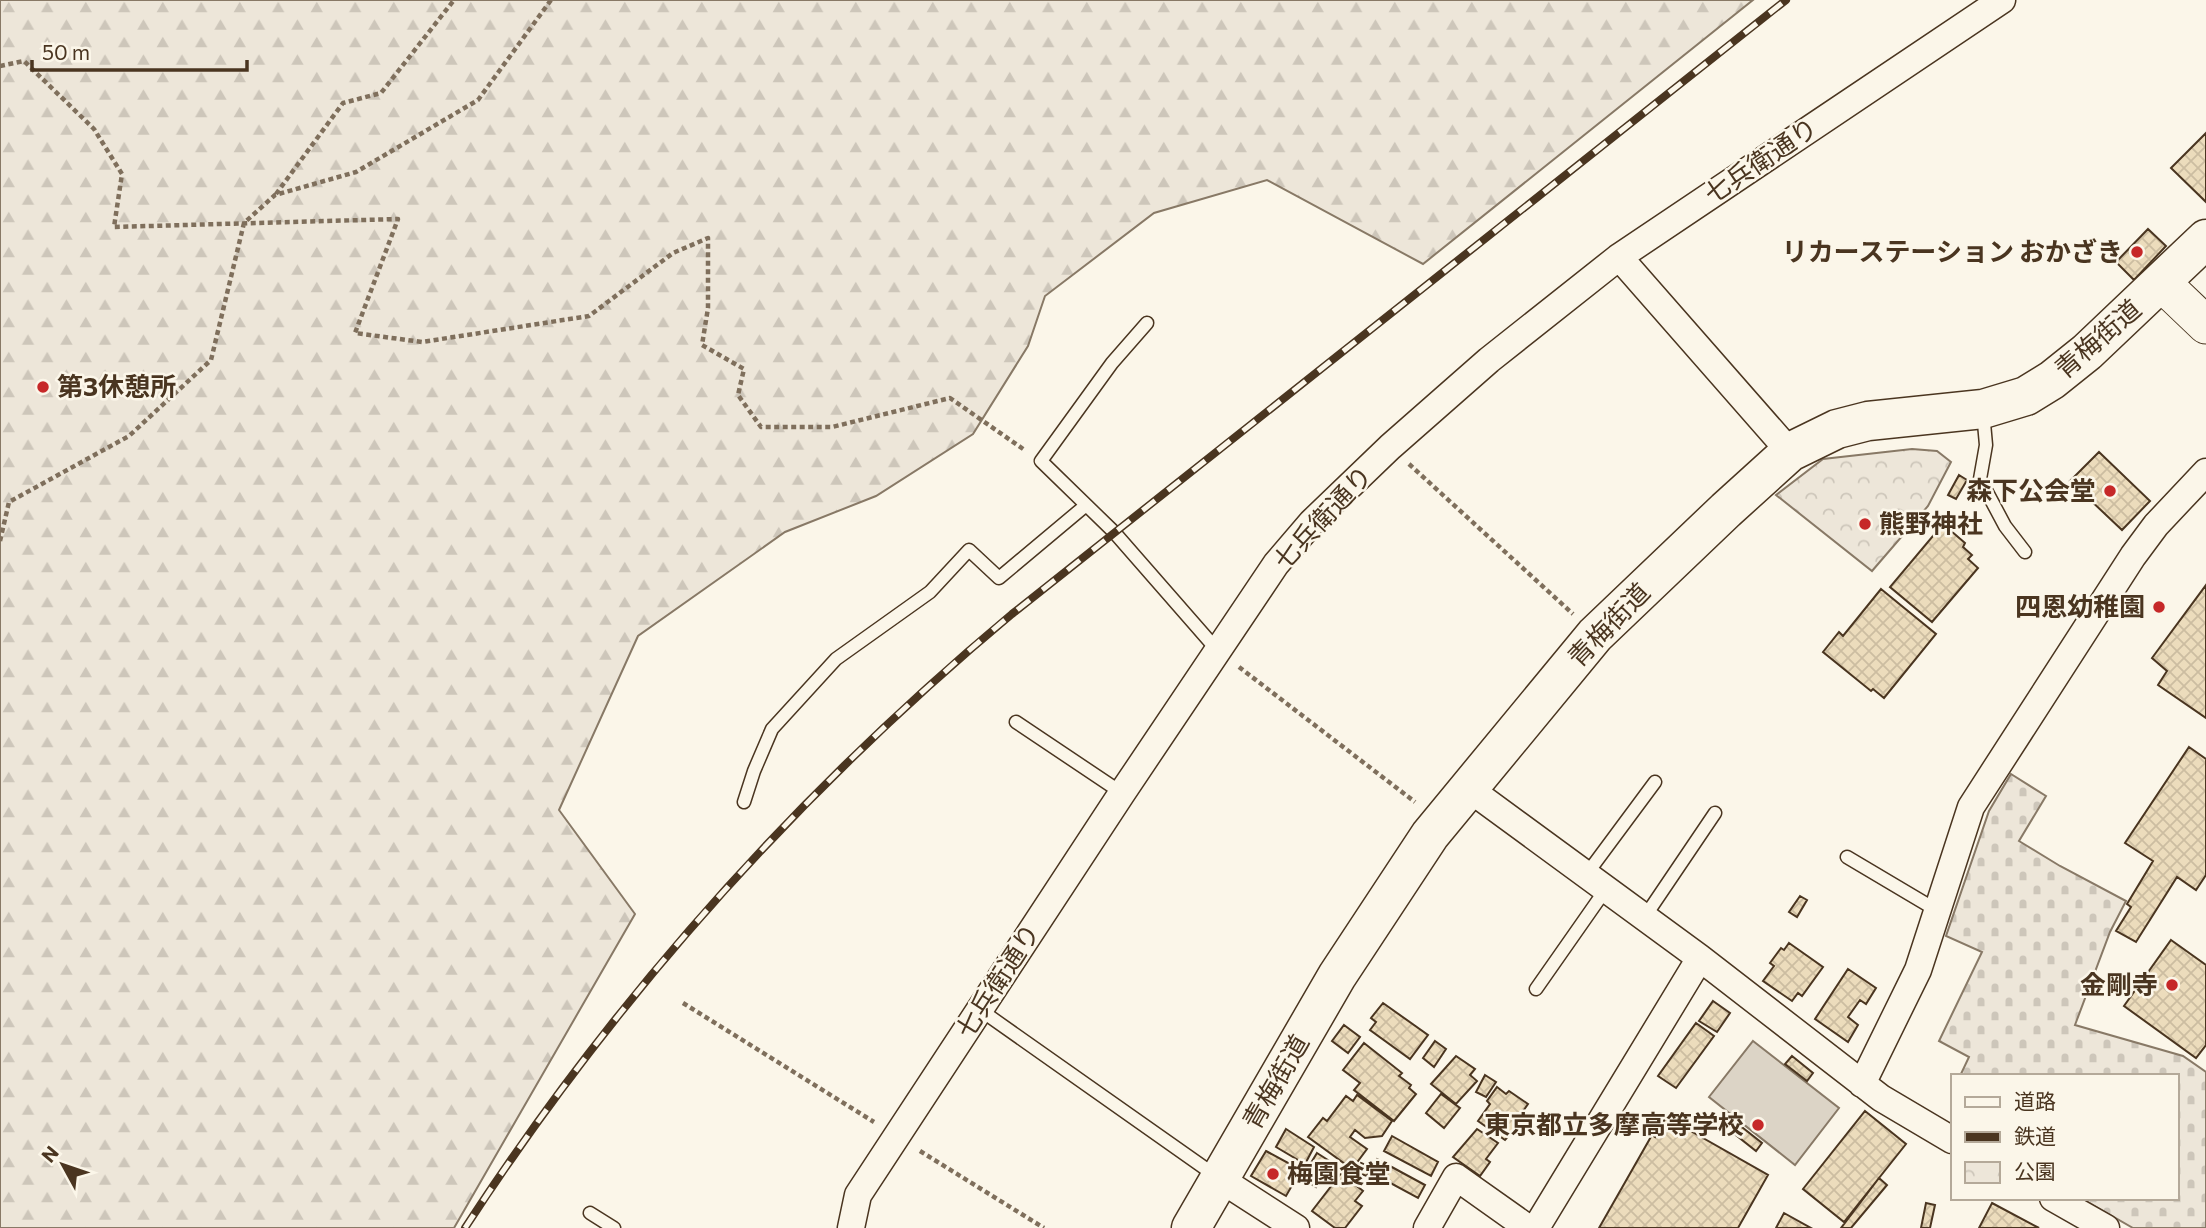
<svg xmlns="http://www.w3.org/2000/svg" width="2206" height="1228" viewBox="0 0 2206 1228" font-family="Commissioner,'Noto Sans JP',sans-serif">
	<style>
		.forest { fill: url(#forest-firs); stroke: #887966; stroke-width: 2 }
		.cemetery { fill: url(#cemetery-stones); stroke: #887966; stroke-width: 2 }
		.park { fill: url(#park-crowns); stroke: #887966; stroke-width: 2 }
		.water { fill: #dcd4c6; stroke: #887966; stroke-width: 2 }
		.building { fill: url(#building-cross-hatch); stroke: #4a3520; stroke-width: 2 }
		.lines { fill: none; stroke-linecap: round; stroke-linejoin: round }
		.lane-casing { stroke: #4a3520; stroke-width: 15 }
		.street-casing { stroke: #4a3520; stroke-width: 29 }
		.secondary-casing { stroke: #4a3520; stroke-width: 39 }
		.highway-casing { stroke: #4a3520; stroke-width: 41 }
		.path { stroke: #7f6f5c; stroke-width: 4.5; stroke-dasharray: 5 3.5; stroke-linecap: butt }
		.lane { stroke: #fbf6e9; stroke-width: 12 }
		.street { stroke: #fbf6e9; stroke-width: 26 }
		.secondary { stroke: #fbf6e9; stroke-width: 37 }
		.highway { stroke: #fbf6e9; stroke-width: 38 }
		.rail-casing { stroke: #4a3520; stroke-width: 8 }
		.rail { stroke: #fbf6e9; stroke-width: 5; stroke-dasharray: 16; stroke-linecap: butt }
		.poi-dot { fill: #c62828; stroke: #fbf6e9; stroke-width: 2.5 }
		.labels { text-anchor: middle; stroke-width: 5; stroke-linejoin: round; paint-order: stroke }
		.street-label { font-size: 26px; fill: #4a3520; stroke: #fbf6e9 }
		.poi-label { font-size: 26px; font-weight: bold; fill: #4a3520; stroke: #fbf6e9; text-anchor: end }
	</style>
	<defs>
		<pattern id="forest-firs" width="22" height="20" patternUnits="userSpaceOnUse" patternTransform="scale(1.75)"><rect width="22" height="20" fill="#ede6d9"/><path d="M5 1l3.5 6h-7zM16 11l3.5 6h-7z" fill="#cdc6ba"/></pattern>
		<pattern id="cemetery-stones" width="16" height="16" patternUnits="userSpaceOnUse" patternTransform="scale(1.75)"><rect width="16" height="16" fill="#ede6d9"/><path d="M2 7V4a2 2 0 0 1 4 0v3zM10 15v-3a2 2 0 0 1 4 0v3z" fill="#cdc6ba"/></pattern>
		<pattern id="park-crowns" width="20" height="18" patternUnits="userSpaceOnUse" patternTransform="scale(1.75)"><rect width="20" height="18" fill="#ede6d9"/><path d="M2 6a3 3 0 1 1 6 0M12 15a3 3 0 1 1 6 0" fill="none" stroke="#cdc6ba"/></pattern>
		<pattern id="building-cross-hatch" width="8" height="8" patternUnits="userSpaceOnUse" patternTransform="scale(1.75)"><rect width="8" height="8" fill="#ecdcbc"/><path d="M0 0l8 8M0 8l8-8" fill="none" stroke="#ccbda1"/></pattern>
	</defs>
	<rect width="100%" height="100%" fill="#fbf6e9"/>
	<path class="forest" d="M0,0H1753L1423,264L1267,180L1154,213L1045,296L1028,346L973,434L876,496L785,532L638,636L559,810L635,914L454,1228H0Z"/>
	<path class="cemetery" d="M2011,774L2046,796L2019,841L2060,866L2126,901L2110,932L2075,1025L2183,1056L2206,1072V1228H2133L2081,1198H2176V1076H1960L1969,1057L1939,1041L1982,952L1946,936L1989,811Z"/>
	<path class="park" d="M1912,449L1937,451L1951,462L1928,506L1872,571L1776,495L1823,459Z"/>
	<path class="water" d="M1753,1041L1839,1108L1795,1165L1709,1097Z"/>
	<path class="building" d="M2206,133V202L2171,168Z
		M2148,229L2166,246L2134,280L2116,262Z
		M2099,452L2150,501L2122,530L2070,481Z
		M1959,475L1967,480L1956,499L1948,495Z
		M1943,524L1965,543L1963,547L1972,555L1968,559L1978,568L1932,622L1890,587Z
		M2206,585V718L2158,685L2167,671L2152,658Z
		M1881,589L1936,634L1884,698L1873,689L1871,691L1823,652L1839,632L1843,636Z
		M2189,747L2206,759V875L2196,890L2177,877L2136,942L2116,931L2131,907L2127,904L2153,861L2125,843Z
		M1800,896L1807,900L1797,917L1789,912Z
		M2171,940L2206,965V1045L2196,1058L2124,1006Z
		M1789,943L1823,967L1802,996L1798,993L1792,1001L1763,981L1774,966L1770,963L1781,948L1784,950Z
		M1848,969L1876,988L1866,1004L1860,1000L1848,1017L1858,1025L1848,1042L1815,1019Z
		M1713,1001L1730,1013L1717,1032L1699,1021Z
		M1383,1003L1428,1035L1410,1059L1370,1030L1376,1022L1371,1018Z
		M1696,1023L1714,1036L1676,1088L1658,1076Z
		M1344,1025L1360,1037L1348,1053L1332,1041Z
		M1435,1041L1446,1049L1434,1067L1423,1058Z
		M1364,1043L1402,1073L1399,1076L1411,1085L1409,1088L1416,1094L1394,1121L1354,1090L1360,1083L1343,1070Z
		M1456,1056L1475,1069L1470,1075L1477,1081L1456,1104L1431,1084Z
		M1792,1056L1813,1073L1807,1081L1785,1064Z
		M1485,1075L1496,1082L1486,1097L1476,1092Z
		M1497,1087L1506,1094L1509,1091L1528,1104L1517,1120L1521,1123L1505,1140L1478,1121L1490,1104L1487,1101Z
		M1441,1094L1460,1108L1444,1128L1426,1113Z
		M1357,1095L1392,1121L1382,1136L1365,1138L1355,1130L1350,1137L1367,1149L1352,1169L1308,1137L1323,1118L1327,1121L1346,1096L1353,1101Z
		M1865,1111L1906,1144L1844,1222L1803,1189Z
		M1666,1117L1768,1175L1738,1228H1599L1652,1135L1655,1137Z
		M1738,1124L1762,1143L1756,1151L1732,1132Z
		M1286,1129L1314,1147L1305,1164L1276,1147Z
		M1477,1129L1498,1143L1486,1159L1490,1162L1480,1176L1453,1157Z
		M1392,1136L1438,1162L1431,1176L1384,1151Z
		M1266,1151L1301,1170L1286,1196L1251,1176Z
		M1317,1153L1331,1162L1316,1187L1302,1178Z
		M1377,1159L1425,1185L1418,1198L1370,1172Z
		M1361,1163L1370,1167L1367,1176L1358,1173Z
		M1346,1167L1358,1177L1353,1183L1363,1191L1355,1201L1362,1206L1345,1228H1335L1312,1211Z
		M1879,1178L1887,1185L1851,1228H1841Z
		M1926,1203L1935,1205L1930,1228H1921Z
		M1992,1203L2039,1228H1979Z
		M1784,1213L1811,1228H1776Z"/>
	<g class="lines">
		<g class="lane-casing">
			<path id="lane" d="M1147,323L1112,363L1041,461L1114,532L1218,651
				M1983,412L1986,445L1980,479L2005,526L2025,552
				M1016,722L1122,793
				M744,802L754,771L772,729L836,659L930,592L969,550L999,578L1085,506
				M1847,857L1938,911
				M1586,875L1655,782
				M1644,918L1715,813
				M1536,989L1606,889
				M979,1009L1216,1176
				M590,1213L614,1228"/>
		</g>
		<g class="street-casing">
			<path id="street" d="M1619,257L1790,452
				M1468,788L1700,958L1881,1098L1952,1140
				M1862,1084L1918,970L1971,807L2133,556L2156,525L2206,472
				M1220,1179L1296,1228
				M2053,1198L2106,1228
				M851,1228L858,1195L1122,793L1276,564L1312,522L1390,447L1489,360L1619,257L2002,0
				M1427,1228L1456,1177L1528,1228
				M1536,1228L1700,958"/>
		</g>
		<g class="secondary-casing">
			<path id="secondary" d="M2162,283L2206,325"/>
		</g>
		<g class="highway-casing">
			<path id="highway" d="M1191,1228L1337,976L1430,835L1595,635L1726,510L1790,452L1837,429L1868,421L1983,409L2026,396L2052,380L2087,352L2206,239"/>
		</g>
		<path class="path" d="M0,66L24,61L94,129L122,174L114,227L398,219L355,333L422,342L589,316L673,253L708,238V308L702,345L744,369L738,395L761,427H832L950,398L1026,451
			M276,194L343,103L381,93L454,0
			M1409,464L1573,614
			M0,541L9,502L129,436L211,360L244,223L275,195L356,172L478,100L551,0
			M1239,667L1415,802
			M683,1003L874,1122
			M920,1151L1044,1228"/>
		<use href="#lane" class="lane"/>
		<use href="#street" class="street"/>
		<use href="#secondary" class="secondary"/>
		<use href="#highway" class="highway"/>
		<g class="rail-casing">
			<path id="rail" d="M465,1228C616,996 800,791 1012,614L1786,0"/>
		</g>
		<use href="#rail" class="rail"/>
	</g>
	<g class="poi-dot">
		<circle cx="2137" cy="252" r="7"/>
		<circle cx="43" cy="387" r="7"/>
		<circle cx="2110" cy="491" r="7"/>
		<circle cx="1865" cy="524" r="7"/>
		<circle cx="2159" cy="607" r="7"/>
		<circle cx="2172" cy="985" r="7"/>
		<circle cx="1758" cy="1125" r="7"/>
		<circle cx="1273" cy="1174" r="7"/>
	</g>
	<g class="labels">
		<g class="street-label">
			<text transform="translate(1761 161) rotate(-34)" y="9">七兵衛通り</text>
			<text transform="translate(2098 339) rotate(-41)" y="9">青梅街道</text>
			<text transform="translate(1323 518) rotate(-47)" y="9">七兵衛通り</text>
			<text transform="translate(1609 625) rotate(-46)" y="9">青梅街道</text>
			<text transform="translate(998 981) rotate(-57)" y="9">七兵衛通り</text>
			<text transform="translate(1276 1082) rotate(-60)" y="9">青梅街道</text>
		</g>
		<g class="poi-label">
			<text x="2123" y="261">リカーステーション おかざき</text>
			<text x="57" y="396" text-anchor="start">第3休憩所</text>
			<text x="2096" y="500">森下公会堂</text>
			<text x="1879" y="533" text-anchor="start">熊野神社</text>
			<text x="2145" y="616">四恩幼稚園</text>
			<text x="2158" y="994">金剛寺</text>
			<text x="1744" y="1134">東京都立多摩高等学校</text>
			<text x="1287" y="1183" text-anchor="start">梅園食堂</text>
		</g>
	</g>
	<rect x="1951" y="1074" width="228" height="126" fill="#fbf6e9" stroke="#b4a999" stroke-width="2"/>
	<rect x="1965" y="1097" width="35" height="10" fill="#fbf6e9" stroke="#b4a999" stroke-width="2"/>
	<text x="2014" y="1109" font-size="21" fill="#4a3520">道路</text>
	<rect x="1965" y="1132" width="35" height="10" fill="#4a3520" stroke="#b4a999" stroke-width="2"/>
	<text x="2014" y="1144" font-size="21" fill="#4a3520">鉄道</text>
	<rect x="1965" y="1162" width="35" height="21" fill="url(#park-crowns)" stroke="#b4a999" stroke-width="2"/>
	<text x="2014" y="1179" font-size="21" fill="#4a3520">公園</text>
	<g transform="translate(63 1165) rotate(310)" stroke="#fbf6e9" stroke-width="5" paint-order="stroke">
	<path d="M0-5L12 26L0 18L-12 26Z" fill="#4a3520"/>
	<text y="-10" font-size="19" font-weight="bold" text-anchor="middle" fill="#4a3520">N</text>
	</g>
	<path d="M32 60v10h215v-10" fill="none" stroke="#4a3520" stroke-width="3.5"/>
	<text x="42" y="60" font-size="21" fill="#4a3520" stroke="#fbf6e9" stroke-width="5" paint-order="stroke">50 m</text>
</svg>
